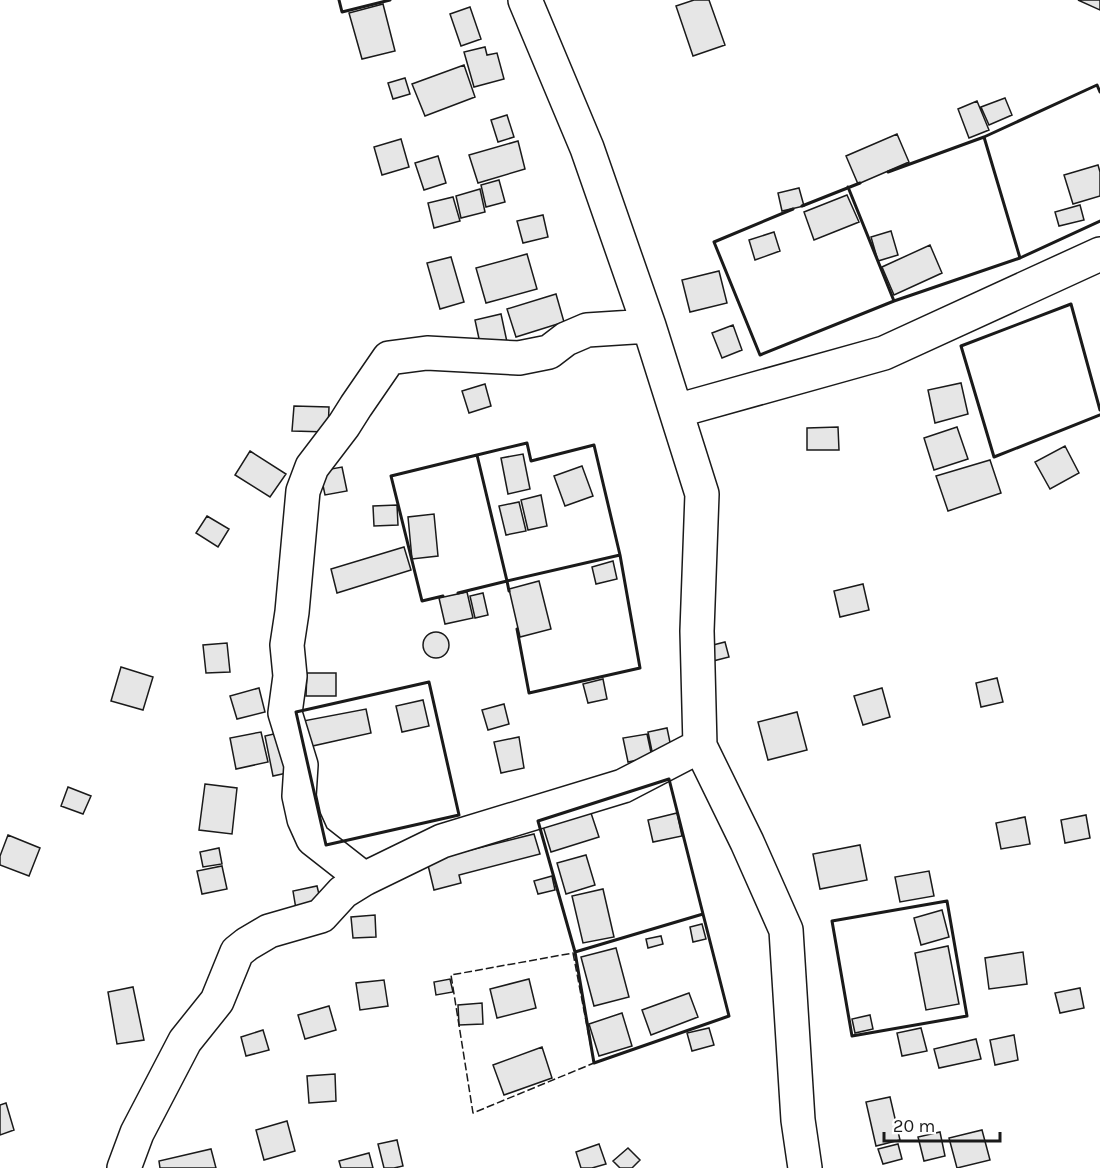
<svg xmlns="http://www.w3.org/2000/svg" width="1100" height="1168" viewBox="0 0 1100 1168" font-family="Karla,sans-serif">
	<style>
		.building { fill: #e6e6e6; stroke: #1a1a1a; stroke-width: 1.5 }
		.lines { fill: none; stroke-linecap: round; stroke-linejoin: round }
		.minor-casing { stroke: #1a1a1a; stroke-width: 36 }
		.minor { stroke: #fff; stroke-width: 33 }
		.fence { stroke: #1a1a1a; stroke-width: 1.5; stroke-dasharray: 8 3; stroke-linecap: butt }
		.wall { stroke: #1a1a1a; stroke-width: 3 }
	</style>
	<rect width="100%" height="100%" fill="#fff"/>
	<path class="building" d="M694,0H709L725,45L693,56L676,6Z
		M1078,0H1100V10Z
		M383,4L395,51L362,59L349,13Z
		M470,7L481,39L461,46L450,14Z
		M485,47L487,55L497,53L504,79L474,87L464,52Z
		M464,65L475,97L425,116L412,84Z
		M405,78L410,94L393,99L388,83Z
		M1005,98L1012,115L989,125L981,107Z
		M977,101L989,130L969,138L958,109Z
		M507,115L514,137L498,142L491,120Z
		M897,134L909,162L858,184L846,156Z
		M401,139L409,167L382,175L374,147Z
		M518,141L525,169L478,183L469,155Z
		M438,156L446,183L424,190L415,163Z
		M1098,165L1100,172V196L1073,204L1064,175Z
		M499,180L505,202L486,207L481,185Z
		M799,188L804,206L782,211L778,193Z
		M480,189L485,212L461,218L456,196Z
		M847,195L859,222L814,240L804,212Z
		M453,197L460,221L434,228L428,203Z
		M1080,205L1084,220L1059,226L1055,212Z
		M543,215L548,237L523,243L517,221Z
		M891,231L898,255L878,261L871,237Z
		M774,232L780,251L755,260L749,240Z
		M930,245L942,273L894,295L882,267Z
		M527,254L537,289L486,303L476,268Z
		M451,257L464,302L440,309L427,263Z
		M719,271L727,303L690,312L682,280Z
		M556,294L564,322L516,337L507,309Z
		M501,314L507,342L481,348L475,320Z
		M733,325L742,350L722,358L712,333Z
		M961,383L968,414L935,423L928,390Z
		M485,384L491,406L469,413L462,391Z
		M294,406L329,407L328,432L292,431Z
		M838,427L839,450H807V428Z
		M957,427L968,459L934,470L924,438Z
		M1065,446L1079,473L1050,489L1035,462Z
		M250,451L286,474L270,497L235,475Z
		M523,454L530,489L508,494L501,458Z
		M990,460L1001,493L948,511L936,476Z
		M582,466L593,496L565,506L554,476Z
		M342,467L347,491L325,495L320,471Z
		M541,495L547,526L528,530L521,500Z
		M519,502L526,531L506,535L499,506Z
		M397,505L398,525L374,526L373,506Z
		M434,514L438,556L412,559L408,517Z
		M207,516L229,529L218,547L196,533Z
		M404,547L411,570L337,593L331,569Z
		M613,561L617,579L596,584L592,567Z
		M539,581L551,629L520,637L509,589Z
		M863,584L869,610L840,617L834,591Z
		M467,592L473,618L445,624L439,598Z
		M483,593L488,615L475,618L470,596Z
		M423 645a13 13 0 1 1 26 0a13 13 0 1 1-26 0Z
		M725,642L729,657L713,661L709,646Z
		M227,643L230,672L206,673L203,645Z
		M121,667L153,677L143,710L111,701Z
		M307,673H336V696H306Z
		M997,678L1003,702L981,707L976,683Z
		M603,679L607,699L588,703L583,684Z
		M259,688L265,712L237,719L230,696Z
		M882,688L890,717L863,725L854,696Z
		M423,700L429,726L402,732L396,706Z
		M504,704L509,724L488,730L482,710Z
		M366,709L371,733L308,747L303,721Z
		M797,712L807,750L768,760L758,722Z
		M667,728L672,752L653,756L648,732Z
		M287,731L296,771L273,776L265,736Z
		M261,732L268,762L236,769L230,738Z
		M647,734L652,757L628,762L623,738Z
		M519,737L524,768L501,773L494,742Z
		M205,784L237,788L232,834L199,830Z
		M68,787L91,796L83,814L61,806Z
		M589,807L599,837L551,852L542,823Z
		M677,813L682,836L653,842L648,820Z
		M1086,815L1090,838L1065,843L1061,820Z
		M1025,817L1030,844L1001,849L996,823Z
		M534,834L540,854L459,875L461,883L434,890L427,861Z
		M8,835L40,848L29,876L0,865V856Z
		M860,845L867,880L820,889L813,854Z
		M219,848L222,864L203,867L200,852Z
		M586,855L595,885L566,894L557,863Z
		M222,866L227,889L202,894L197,871Z
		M929,871L934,896L900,902L895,877Z
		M552,876L555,890L538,894L534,881Z
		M317,886L323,911L297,915L293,891Z
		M603,889L614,937L583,943L572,896Z
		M942,910L949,937L921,945L914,918Z
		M375,915L376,937L353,938L351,917Z
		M702,924L706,939L693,942L690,927Z
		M661,936L663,944L648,948L646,939Z
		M948,946L959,1004L926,1010L915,953Z
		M616,948L629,997L594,1006L581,957Z
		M1023,952L1027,984L989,989L985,958Z
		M450,979L453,992L436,995L434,982Z
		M529,979L536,1008L497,1018L490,989Z
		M384,980L388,1006L360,1010L356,983Z
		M133,987L144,1040L117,1044L108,992Z
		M1080,988L1084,1008L1060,1013L1055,993Z
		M689,993L698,1017L651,1035L642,1010Z
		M482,1003L483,1024L459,1025L458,1005Z
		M329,1006L336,1030L305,1039L298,1015Z
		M622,1013L632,1046L599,1056L589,1024Z
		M870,1015L873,1029L855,1033L852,1019Z
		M709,1028L714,1045L692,1051L687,1033Z
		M921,1028L927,1051L902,1056L897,1033Z
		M263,1030L269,1050L246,1056L241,1037Z
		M1014,1035L1018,1060L995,1065L990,1040Z
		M976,1039L981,1059L939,1068L934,1049Z
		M542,1047L552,1078L504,1095L493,1065Z
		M335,1074L336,1101L309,1103L307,1076Z
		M890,1097L900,1140L876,1146L866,1102Z
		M6,1103L14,1130L0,1135V1105Z
		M287,1121L295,1151L264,1160L256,1130Z
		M982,1130L990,1160L957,1168L949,1138Z
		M940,1132L945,1156L924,1161L918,1137Z
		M397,1140L403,1166L394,1168H384L378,1144Z
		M599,1144L606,1164L592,1168H581L576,1152Z
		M898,1144L902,1159L883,1164L878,1149Z
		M628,1148L640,1160L632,1168H620L613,1161Z
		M211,1149L216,1168H160L159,1161Z
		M369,1153L373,1168H341L339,1161Z"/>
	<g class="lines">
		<g class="minor-casing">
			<path id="minor" d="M525,0L587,148L649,326L702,494L697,631L700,746L747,842L786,930L798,1120L805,1168
				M676,411L884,353L1100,254
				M364,879L313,839L304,819L299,796L301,765L285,713L290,676L287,645L292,612L303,491L312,467L344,425L356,406L389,358L427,353L519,358L549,352L566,339L587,330L649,326
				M124,1168L137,1133L185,1041L217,1001L237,952L247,944L269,931L321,916L343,892L364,879L442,841L623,786L700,746"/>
		</g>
		<use href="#minor" class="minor"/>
		<path class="fence" d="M573,953L594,1063L473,1113L451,975Z"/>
		<path class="wall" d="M339,0L342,12L390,0
			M984,137L1097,85L1100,92
			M888,172L984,137L1020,258L894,301
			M802,206L860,183
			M793,209L714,242L760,355L894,301L848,187
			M1020,258L1100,221
			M1100,410L1071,304L961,346L994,457L1100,415
			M509,591L507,581L620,555
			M458,593L507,581
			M443,596L422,601L391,476L477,455
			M517,629L529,693L640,668L620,555L594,445L531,461L527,443L477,455L507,581L620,555
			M429,682L459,815L326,845L296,712Z
			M669,779L703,914L575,952L538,821Z
			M947,901L967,1016L852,1036L832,921Z
			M703,914L729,1016L594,1063L575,952Z"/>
	</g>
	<path d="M884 1132v9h116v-9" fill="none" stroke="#1a1a1a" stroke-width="3"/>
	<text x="893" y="1132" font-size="18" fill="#1a1a1a" stroke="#ffffff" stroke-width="4.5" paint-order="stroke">20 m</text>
</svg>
